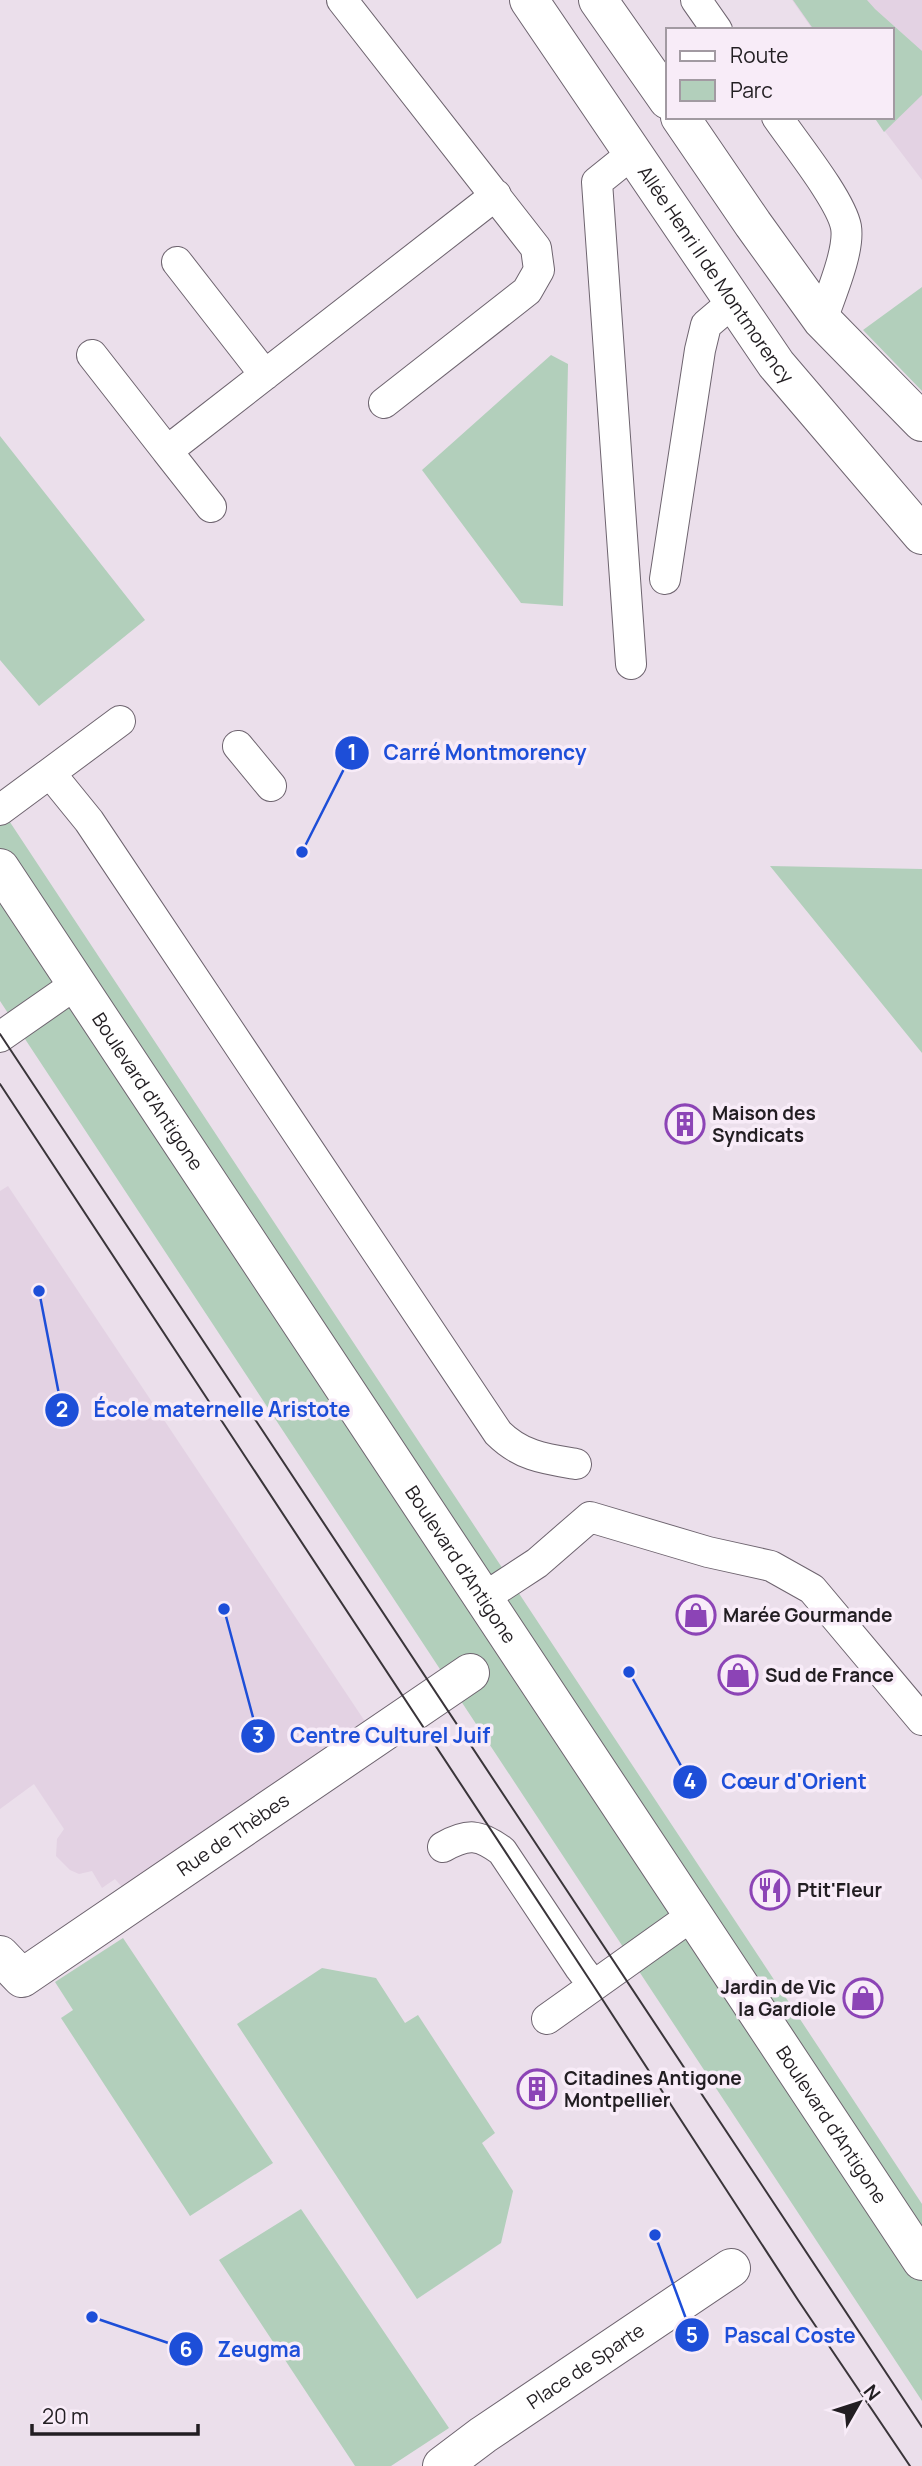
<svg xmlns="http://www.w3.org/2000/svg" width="922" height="2466" viewBox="0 0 922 2466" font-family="Manrope,sans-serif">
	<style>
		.built { fill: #e3d2e3 }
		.green { fill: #b2cfbb }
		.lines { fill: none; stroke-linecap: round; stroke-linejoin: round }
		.service-casing { stroke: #6e646f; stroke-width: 32 }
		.pedestrian-casing { stroke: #6e646f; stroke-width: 40 }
		.tertiary-casing { stroke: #6e646f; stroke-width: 40 }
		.service { stroke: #fff; stroke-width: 30 }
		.pedestrian { stroke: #fff; stroke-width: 38 }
		.tertiary { stroke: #fff; stroke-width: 38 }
		.tram { stroke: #3a353a; stroke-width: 2 }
		.labels { text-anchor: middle; stroke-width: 7; stroke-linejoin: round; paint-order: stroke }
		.street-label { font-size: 19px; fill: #221e22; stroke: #f8ecf8 }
		.poi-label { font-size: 19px; font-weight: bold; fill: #221e22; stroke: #f8ecf8; text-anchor: start }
		.leader { fill: none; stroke: #1d4ed8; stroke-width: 2.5 }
		.callout-dot { fill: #1d4ed8; stroke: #f8ecf8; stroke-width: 2.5 }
		.mark-label { font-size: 21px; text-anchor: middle; font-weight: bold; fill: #fff }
		.callout-label { font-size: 21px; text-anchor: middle; font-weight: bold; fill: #1d4ed8; stroke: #f8ecf8; stroke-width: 7; stroke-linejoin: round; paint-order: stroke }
	</style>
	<rect width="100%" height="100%" fill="#ebdfeb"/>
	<path class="built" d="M792,0H922V180L874,117H892V30H813Z
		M8,1186L366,1723L122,1887L115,1879L102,1888L92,1871L79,1874L70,1870L56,1856L57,1839L64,1829L34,1784L0,1809V1191Z"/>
	<path class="green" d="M793,0H867L875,9L922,51V95L884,132L874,117H892V30H814Z
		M922,287V391L863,330Z
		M551,355L568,364L563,606L521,603L422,470Z
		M0,436L145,620L39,706L0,660Z
		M0,807L922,2204V2401L0,1001Z
		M770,866L922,869V1053Z
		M123,1938L273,2163L190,2216L61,2018L73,2010L55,1982Z
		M322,1968L376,1978L405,2023L418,2015L495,2133L482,2143L513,2191L501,2243L417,2299L237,2024Z
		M301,2209L449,2428L391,2466H355L219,2260Z"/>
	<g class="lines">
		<g class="service-casing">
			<path id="service" d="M342,0L536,248L539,270L527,291L384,403
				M696,0L717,30
				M777,117C794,142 841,200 846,227C850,251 830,296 822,320
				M177,262L265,375
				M92,355L167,451L496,195
				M167,451L211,507
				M665,579L700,350L706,325L733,302
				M631,664L597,182L633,153
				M238,746L271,786
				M50,773L120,721
				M0,810L50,773L89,821L498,1433C521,1456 545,1459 576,1464
				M0,1037L76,984
				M482,1599L537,1563L590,1517L708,1552L771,1566L812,1589L922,1720
				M443,1847C468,1833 479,1834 502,1851L580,1968L593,1985
				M547,2019L693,1915"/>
		</g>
		<g class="pedestrian-casing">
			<g id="pedestrian">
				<path id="s1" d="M0,1955L22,1978L470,1673"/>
				<path id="s2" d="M442,2466L483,2435L731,2268"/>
			</g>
		</g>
		<g class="tertiary-casing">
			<g id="tertiary">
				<path id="s3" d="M529,0L776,364L922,535"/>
				<path d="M598,0L668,100"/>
				<path d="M680,117L753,224L822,320L922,422"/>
				<path id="s4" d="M0,868L922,2261"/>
			</g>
		</g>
		<use href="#service" class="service"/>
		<use href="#pedestrian" class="pedestrian"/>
		<use href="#tertiary" class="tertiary"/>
		<path class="tram" d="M0,1034L922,2427
			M0,1084L593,1985L798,2300L910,2466"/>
	</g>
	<defs>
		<g id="building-ring" transform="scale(2.0125)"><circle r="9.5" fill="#f8ecf8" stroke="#8c44b6" stroke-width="1.5"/><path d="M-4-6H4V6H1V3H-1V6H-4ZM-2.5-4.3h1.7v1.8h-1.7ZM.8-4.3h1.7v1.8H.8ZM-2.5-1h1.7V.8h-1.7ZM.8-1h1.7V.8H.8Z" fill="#8c44b6"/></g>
		<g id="shop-ring" transform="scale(2.0125)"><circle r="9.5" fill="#f8ecf8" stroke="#8c44b6" stroke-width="1.5"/><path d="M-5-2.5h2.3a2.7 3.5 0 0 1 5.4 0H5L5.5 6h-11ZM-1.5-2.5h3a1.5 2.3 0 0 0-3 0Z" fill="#8c44b6"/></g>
		<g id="restaurant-ring" transform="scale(2.0125)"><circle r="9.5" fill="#f8ecf8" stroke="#8c44b6" stroke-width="1.5"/><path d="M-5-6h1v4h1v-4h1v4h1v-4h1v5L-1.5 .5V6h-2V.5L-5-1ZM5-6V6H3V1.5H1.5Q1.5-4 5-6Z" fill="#8c44b6"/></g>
	</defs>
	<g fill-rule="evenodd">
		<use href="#building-ring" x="685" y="1124"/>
		<use href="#shop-ring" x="696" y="1615"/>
		<use href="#shop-ring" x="738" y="1675"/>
		<use href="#restaurant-ring" x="770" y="1890"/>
		<use href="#shop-ring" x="863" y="1998"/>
		<use href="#building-ring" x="537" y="2089"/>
	</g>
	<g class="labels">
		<g class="street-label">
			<text dy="7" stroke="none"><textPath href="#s3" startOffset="332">Allée Henri II de Montmorency</textPath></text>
			<text dy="7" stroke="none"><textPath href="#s4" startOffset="268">Boulevard d'Antigone</textPath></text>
			<text dy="7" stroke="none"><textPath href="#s4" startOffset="835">Boulevard d'Antigone</textPath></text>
			<text dy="7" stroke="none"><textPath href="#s1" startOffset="287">Rue de Thèbes</textPath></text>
			<text dy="7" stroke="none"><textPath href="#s4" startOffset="1507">Boulevard d'Antigone</textPath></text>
			<text dy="7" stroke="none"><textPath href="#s2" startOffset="175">Place de Sparte</textPath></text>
		</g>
		<g class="poi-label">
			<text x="712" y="1120">Maison des<tspan x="712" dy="22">Syndicats</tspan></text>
			<text x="723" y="1622">Marée Gourmande</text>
			<text x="765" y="1682">Sud de France</text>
			<text x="797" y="1897">Ptit'Fleur</text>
			<text x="836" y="1994" text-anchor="end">Jardin de Vic<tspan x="836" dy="22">la Gardiole</tspan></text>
			<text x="564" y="2085">Citadines Antigone<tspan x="564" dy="22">Montpellier</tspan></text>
		</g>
	</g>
	<path class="leader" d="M302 852L352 753M39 1291L62 1410M224 1609L258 1736M629 1672L690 1782M655 2235L692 2335M92 2317L186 2349"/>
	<g class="callout-dot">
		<circle cx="302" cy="852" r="7"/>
		<circle cx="39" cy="1291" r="7"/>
		<circle cx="224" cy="1609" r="7"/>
		<circle cx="629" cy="1672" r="7"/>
		<circle cx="655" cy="2235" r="7"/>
		<circle cx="92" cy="2317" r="7"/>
		<circle cx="352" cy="753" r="18"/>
		<circle cx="62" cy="1410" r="18"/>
		<circle cx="258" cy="1736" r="18"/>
		<circle cx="690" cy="1782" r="18"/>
		<circle cx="692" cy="2335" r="18"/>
		<circle cx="186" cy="2349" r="18"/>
	</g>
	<g class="mark-label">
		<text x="352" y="760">1</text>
		<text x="62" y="1417">2</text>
		<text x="258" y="1743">3</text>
		<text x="690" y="1789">4</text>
		<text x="692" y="2343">5</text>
		<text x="186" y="2357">6</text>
	</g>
	<g class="callout-label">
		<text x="485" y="760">Carré Montmorency</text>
		<text x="222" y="1417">École maternelle Aristote</text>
		<text x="390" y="1743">Centre Culturel Juif</text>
		<text x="794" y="1789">Cœur d'Orient</text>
		<text x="790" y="2343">Pascal Coste</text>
		<text x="259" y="2357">Zeugma</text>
	</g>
	<rect x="666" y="28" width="228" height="91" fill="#f8ecf8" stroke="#a29aa2" stroke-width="2"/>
	<rect x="680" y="51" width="35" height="10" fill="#ffffff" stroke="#a29aa2" stroke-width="2"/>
	<text x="730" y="63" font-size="21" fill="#221e22">Route</text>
	<rect x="680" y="80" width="35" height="21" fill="#b2cfbb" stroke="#a29aa2" stroke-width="2"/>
	<text x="730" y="98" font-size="21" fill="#221e22">Parc</text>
	<g transform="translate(859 2403) rotate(51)" stroke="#f8ecf8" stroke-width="5" paint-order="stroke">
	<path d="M0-5L12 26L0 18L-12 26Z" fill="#221e22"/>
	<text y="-10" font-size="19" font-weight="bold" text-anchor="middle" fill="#221e22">N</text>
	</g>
	<path d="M32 2424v10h166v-10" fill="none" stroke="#221e22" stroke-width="3.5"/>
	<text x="42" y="2424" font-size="21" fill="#221e22" stroke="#f8ecf8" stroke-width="5" paint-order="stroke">20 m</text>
</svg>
